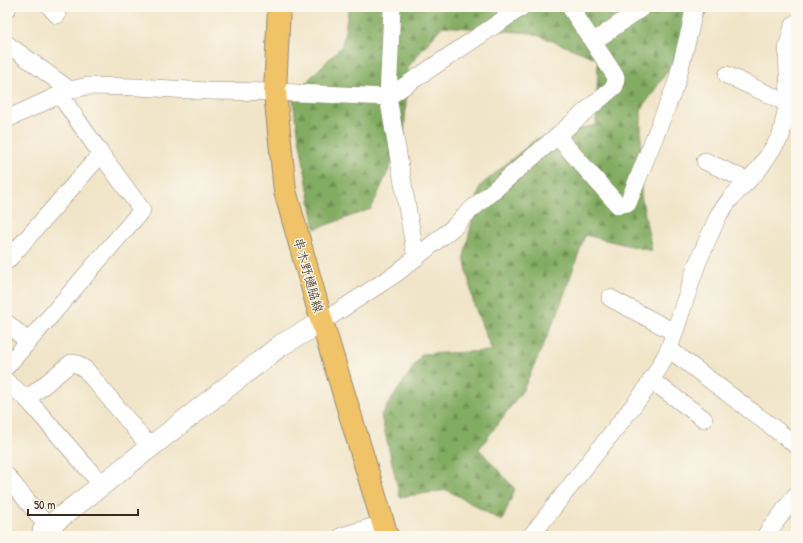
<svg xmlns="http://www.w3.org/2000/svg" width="803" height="543" viewBox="0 0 803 543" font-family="'Patrick Hand','Klee One',sans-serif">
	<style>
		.forest { fill: url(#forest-firs); stroke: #5e6b40 }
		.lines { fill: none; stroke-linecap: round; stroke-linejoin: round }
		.minor-casing { stroke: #968874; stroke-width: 18 }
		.tertiary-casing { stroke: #968874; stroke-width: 22 }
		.primary-casing { stroke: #968874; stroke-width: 24 }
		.minor { stroke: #fff; stroke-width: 17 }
		.tertiary { stroke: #fff; stroke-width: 21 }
		.primary { stroke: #f0c369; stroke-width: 22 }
		.labels { text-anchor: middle; stroke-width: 3; stroke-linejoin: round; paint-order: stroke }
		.street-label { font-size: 13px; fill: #3b2a1e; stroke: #fbf7ec }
	</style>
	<defs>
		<pattern id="forest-firs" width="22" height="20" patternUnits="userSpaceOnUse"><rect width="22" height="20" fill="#82ac62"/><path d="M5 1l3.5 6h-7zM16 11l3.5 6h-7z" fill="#6c8c50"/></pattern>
	</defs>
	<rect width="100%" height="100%" fill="#fbf7ec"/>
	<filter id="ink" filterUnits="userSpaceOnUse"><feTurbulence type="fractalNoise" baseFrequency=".025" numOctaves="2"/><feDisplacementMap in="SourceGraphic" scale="8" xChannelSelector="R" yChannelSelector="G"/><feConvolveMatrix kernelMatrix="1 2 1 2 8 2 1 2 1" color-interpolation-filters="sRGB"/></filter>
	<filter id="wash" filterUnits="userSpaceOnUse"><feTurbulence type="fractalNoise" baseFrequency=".012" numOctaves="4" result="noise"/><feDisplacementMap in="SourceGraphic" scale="16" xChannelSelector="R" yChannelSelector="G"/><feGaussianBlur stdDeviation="0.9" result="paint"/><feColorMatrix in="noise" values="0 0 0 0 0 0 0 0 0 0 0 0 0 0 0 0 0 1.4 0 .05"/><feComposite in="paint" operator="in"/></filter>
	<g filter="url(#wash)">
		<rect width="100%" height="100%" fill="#f1e5c9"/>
		<path class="forest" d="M349,7H711L641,110V195L652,251L585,235L558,312L523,390L479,449L515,489L502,521L447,490L400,497L381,415L422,354L492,351L474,305L464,257L480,186L536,139L596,125L598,59L532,33L442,26L408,67L404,136L371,209L315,229L292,96L342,46Z"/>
	</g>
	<g filter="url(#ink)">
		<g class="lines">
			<g class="minor-casing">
				<path id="minor" d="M50,7L57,15
					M7,9L8,7
					M593,42L643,7
					M7,44L70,90
					M727,75L787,103
					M388,97L522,7
					M388,97L392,7
					M7,119L70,90L88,86L137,87L208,91L275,92L388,97L416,258
					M557,136L615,86L616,77L570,7
					M705,161L748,181
					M7,261L101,154
					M610,298L674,332
					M322,322L397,273L455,226L465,215L557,136L618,205L628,203L676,84L690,29L694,9L691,7
					M7,323L28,342L142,210L101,154L60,95
					M669,349L796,445
					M7,366L28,342
					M651,380L704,419
					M7,382L27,399L102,485
					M27,399L71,363L77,364L86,370L150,447
					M7,476L48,527
					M342,536L383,524
					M531,536L644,392L660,366L669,349L697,264L719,214L731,198L759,169L781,136L789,96L787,49L793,26L796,23
					M765,536L796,495"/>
			</g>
			<g class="tertiary-casing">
				<path id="tertiary" d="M43,531L281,345L322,322"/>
			</g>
			<g class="primary-casing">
				<path id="primary" d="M279,7L275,92L285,191L322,322L387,536"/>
			</g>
			<use href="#minor" class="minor"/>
			<use href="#tertiary" class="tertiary"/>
			<use href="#primary" class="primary"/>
		</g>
	</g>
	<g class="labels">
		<g class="street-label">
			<text transform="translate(309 275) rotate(74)" y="5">串木野樋脇線</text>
		</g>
	</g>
	<rect width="803" height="543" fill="none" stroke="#fbf7ec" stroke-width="24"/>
	<path d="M28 509v6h110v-6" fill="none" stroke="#3b2a1e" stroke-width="2"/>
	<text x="34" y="509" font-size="12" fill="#3b2a1e" stroke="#fbf7ec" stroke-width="3" paint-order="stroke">50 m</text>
</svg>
